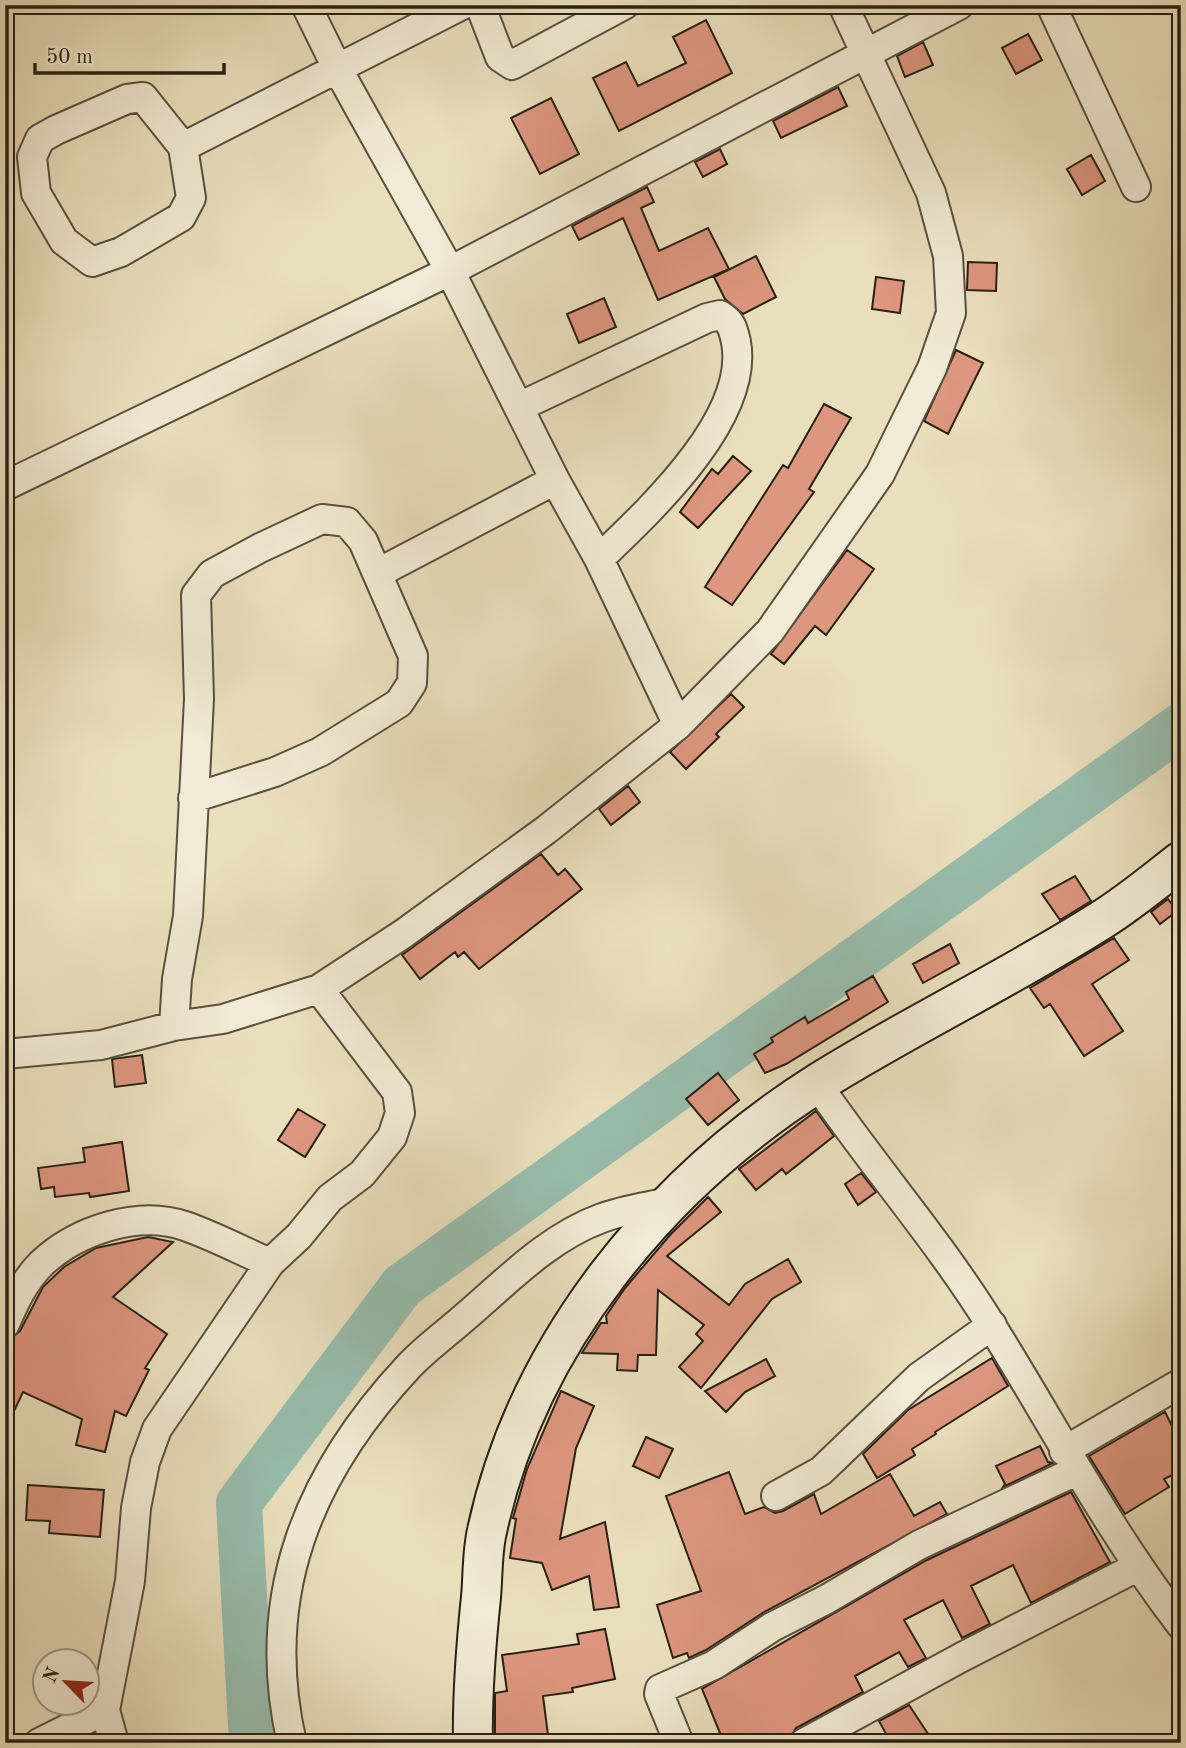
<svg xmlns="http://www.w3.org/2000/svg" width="1186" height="1748" viewBox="0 0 1186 1748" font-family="'Old Standard TT',serif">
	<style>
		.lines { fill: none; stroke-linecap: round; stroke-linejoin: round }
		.river { stroke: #98bdad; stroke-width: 46 }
		.building { fill: #dd967f; stroke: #292015; stroke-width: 2 }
		.street-casing { stroke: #59503f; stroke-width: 32 }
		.secondary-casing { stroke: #292015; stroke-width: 42 }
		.street { stroke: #f1ead4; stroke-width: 28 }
		.secondary { stroke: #f1ead4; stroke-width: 38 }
	</style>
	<rect width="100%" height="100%" fill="#eadfbd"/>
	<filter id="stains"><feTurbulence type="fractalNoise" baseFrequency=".00286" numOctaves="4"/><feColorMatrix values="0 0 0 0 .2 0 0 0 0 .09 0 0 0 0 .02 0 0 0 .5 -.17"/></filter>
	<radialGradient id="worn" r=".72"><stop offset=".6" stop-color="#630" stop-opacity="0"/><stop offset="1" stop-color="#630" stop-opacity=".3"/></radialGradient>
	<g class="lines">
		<path class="river" d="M252,1743L239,1503L402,1286L1181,726"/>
	</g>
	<path class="building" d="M706,20L732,73L619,131L593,78L626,62L638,86L686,63L673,37Z
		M1028,34L1042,60L1016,74L1002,48Z
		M923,42L933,65L905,77L897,56Z
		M838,87L847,106L781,138L773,121Z
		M551,98L579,154L540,174L511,118Z
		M720,149L727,164L703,177L695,162Z
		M1091,155L1105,181L1082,195L1067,169Z
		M647,187L654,202L641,208L659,251L708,228L729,269L658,300L623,218L579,240L572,226Z
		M756,256L776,297L743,314L725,299L714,277Z
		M968,262L997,263L996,291L967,290Z
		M876,277L904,281L900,313L872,309Z
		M604,298L616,327L579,343L567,314Z
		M956,350L983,363L948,434L924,421Z
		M824,404L851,418L809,489L814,492L732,605L705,587L783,465L788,468Z
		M733,456L751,471L698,528L680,512L712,469L718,474Z
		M847,550L874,569L826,635L815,626L784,664L771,654Z
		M731,694L744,707L716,734L719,737L686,769L670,752Z
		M628,786L640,802L611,825L599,809Z
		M541,854L558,875L565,869L582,889L479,969L464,952L458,957L455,952L420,979L402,955Z
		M1075,876L1091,901L1060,920L1042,894Z
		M1168,899L1177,911L1160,924L1151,912Z
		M1114,938L1129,960L1092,984L1123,1031L1084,1056L1050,1004L1044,1008L1030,988Z
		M950,944L959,963L923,983L913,964Z
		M873,976L888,1002L786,1064L765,1073L754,1054L773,1042L771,1038L805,1017L808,1023L849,999L846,992Z
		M142,1055L146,1083L115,1087L112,1059Z
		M718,1073L739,1100L708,1125L686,1099Z
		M298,1109L325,1125L305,1157L278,1140Z
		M816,1111L834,1136L786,1174L782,1169L756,1190L739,1169Z
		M122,1142L129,1191L90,1197L89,1193L55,1197L54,1187L41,1189L38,1168L85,1162L83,1148Z
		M861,1173L876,1192L858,1205L845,1184Z
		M708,1197L721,1212L667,1256L729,1305L745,1284L788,1259L801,1282L772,1299L701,1388L679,1367L703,1341L696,1334L704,1325L658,1290L656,1355H638L637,1371L617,1370L618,1354L582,1353L601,1323H607L606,1316L625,1288L670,1235Z
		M148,1237L173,1242L113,1297L167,1334L145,1368L149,1370L126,1416L115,1411L105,1452L76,1445L82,1419L23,1392L5,1430V1349L10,1339L20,1331L43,1287L64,1267L96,1248Z
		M992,1358L1008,1386L935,1432L936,1434L912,1449L915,1455L877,1478L863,1454L908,1410Z
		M766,1359L775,1376L745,1392L726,1412L705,1391Z
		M561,1391L594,1406L576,1448L560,1539L605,1522L619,1607L594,1610L589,1576L552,1590L542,1563L510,1558L516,1519L513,1518L527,1469Z
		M1165,1412L1181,1444V1471L1164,1479L1169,1487L1125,1514L1089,1456Z
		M646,1437L673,1449L659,1478L633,1466Z
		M1040,1446L1048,1462L1053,1463L1003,1487L1005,1484L996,1466Z
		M729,1472L745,1514L764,1507L775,1513L783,1511L814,1494L821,1514L890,1474L914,1516L940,1502L947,1514L764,1612L706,1650L689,1658L687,1653L673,1658L657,1605L701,1591L666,1496Z
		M28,1485L104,1490L100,1537L49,1533L50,1521L26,1520Z
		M1071,1492L1110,1562L1031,1603L1013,1565L971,1586L990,1624L962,1638L943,1600L904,1620L926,1658L908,1667L899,1652L855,1676L863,1692L796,1728L787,1743H724L702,1689L927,1560Z
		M605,1629L615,1679L572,1688L573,1692L543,1696L549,1743H495V1693L507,1691L502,1655L579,1644L577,1634Z
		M909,1705L934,1743H891L879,1721Z"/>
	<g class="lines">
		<g class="street-casing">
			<path id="street" d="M306,5L337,68L450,271L555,480L599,559L678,725
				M480,5L500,57L512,65L624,5
				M1051,5L1136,187
				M143,97L183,147L191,198L181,217L121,252L92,262L64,241L36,193L32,157L40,139L56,130L127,99Z
				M183,147L462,5
				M521,406L707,318L720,315C732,322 733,329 736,342C750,418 650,510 599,559
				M5,486L450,271L959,5
				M378,573L555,480
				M174,1026L177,979L188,916L199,699L196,595L212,574L260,548L322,519L347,522L363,541L413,656L412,683L399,703L320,752L275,772L193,798
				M5,1054L101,1045L174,1026L223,1019L319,989L403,934L546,830L678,725L770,631L880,474L932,368L951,313L948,256L931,193L843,5
				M817,1084C873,1166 939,1241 991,1325C1054,1426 1108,1530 1181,1625
				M5,1324C14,1303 24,1281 41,1264C77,1230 138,1210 185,1226C214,1236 242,1251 270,1263
				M1064,1451L1181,1383
				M776,1496L821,1471L919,1377L992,1325
				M105,1710L114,1743
				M39,1743L105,1710L130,1581L136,1508L145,1462L157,1429L270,1263L299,1236L330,1198L362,1174L392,1137L400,1113L397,1092L319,989
				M292,1743C258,1596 308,1474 409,1366C426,1348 447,1333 465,1317C507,1281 549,1237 602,1218C623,1210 647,1207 669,1202
				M679,1743L659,1694L660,1689L714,1665L772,1627L827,1599L919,1545L1076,1471
				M804,1743L962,1657L1137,1567"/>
		</g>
		<g class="secondary-casing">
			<path id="secondary" d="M473,1743C472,1694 476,1645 481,1597C483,1575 482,1552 487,1531C527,1344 659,1184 818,1083C911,1025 1010,978 1103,919C1130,902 1155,881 1181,861"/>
		</g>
		<use href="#street" class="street"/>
		<use href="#secondary" class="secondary"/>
	</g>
	<rect width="1186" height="1748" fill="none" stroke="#eadfbd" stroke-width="28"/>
	<rect x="7" y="7" width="1172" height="1734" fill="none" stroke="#292015" stroke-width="3.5"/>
	<rect x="14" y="14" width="1158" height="1720" fill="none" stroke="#292015" stroke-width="2"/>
	<g transform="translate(66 1682) rotate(295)"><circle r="33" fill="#f1ead4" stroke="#a19988" stroke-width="2"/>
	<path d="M0-5L12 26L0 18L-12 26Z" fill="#8f2418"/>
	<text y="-10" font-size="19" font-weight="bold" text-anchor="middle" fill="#292015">N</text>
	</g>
	<path d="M35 63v10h189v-10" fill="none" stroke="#292015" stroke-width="3.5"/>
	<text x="46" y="63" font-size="21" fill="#292015" stroke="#f1ead4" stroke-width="5" paint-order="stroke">50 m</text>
	<rect width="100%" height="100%" filter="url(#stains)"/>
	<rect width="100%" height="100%" fill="url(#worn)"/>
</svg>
